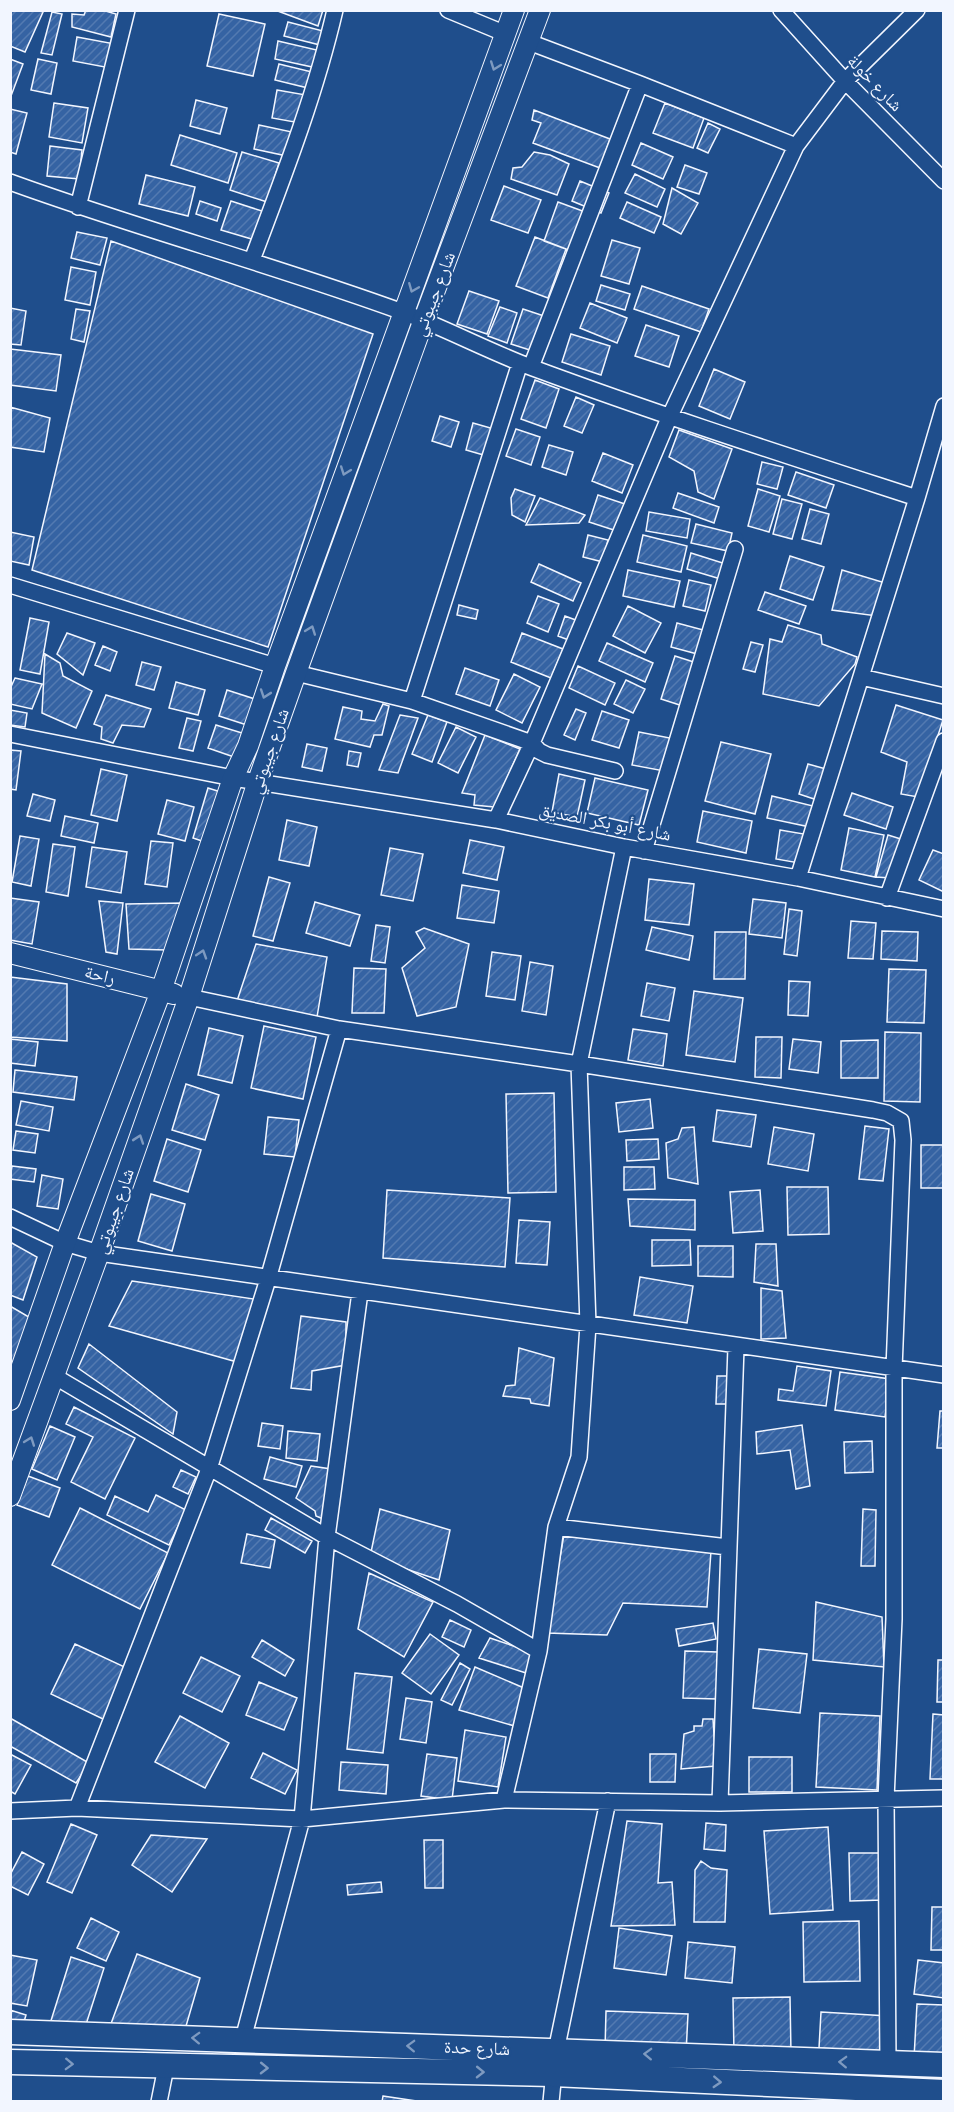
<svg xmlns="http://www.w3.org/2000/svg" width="954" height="2112" viewBox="0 0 954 2112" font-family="'Public Sans','Noto Naskh Arabic',sans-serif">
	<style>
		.building { fill: url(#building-hatch); stroke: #f2f6ff; stroke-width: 1.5 }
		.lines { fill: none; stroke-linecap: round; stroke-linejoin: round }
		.minor-casing { stroke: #f2f6ff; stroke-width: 18 }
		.tertiary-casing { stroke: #f2f6ff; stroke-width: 22 }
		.primary-casing { stroke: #f2f6ff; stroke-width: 27 }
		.minor { stroke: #1f4e8c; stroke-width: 15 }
		.tertiary { stroke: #1f4e8c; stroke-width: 20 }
		.primary { stroke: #1f4e8c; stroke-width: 24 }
		.oneway { stroke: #7e9ac0 }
		.labels { text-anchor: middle; stroke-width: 4.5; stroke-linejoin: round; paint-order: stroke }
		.street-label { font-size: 18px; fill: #f2f6ff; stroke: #1f4e8c }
	</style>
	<defs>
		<pattern id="building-hatch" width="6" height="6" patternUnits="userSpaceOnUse" patternTransform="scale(1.5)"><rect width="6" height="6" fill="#3563a3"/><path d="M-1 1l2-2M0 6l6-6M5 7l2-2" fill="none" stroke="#537ab1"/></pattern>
	</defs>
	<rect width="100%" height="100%" fill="#1f4e8c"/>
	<path class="building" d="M10,10H39L43,12L25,52L10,46Z
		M86,10H102L116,14L111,37L72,27V14L84,15Z
		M275,10H323L318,26Z
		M52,12L62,14L52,55L41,53Z
		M219,14L265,24L253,76L207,66Z
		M288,22L323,31L320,45L284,36Z
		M77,37L115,44L110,68L73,61Z
		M278,41L321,51L317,68L275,59Z
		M10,59L23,64L11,96L10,95Z
		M38,59L57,63L51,94L31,90Z
		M279,64L312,72L308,88L275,80Z
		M277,90L306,95L300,123L272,118Z
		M196,100L227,108L220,134L190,126Z
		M54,103L88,108L82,143L49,137Z
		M665,103L704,118L693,148L653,133Z
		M10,109L27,113L16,154L10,152Z
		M534,110L610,139L600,168L533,143L541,123L532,120Z
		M708,123L720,129L708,153L697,148Z
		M259,125L292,132L287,156L254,149Z
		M180,135L237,153L228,183L171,165Z
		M641,143L673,157L663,179L632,165Z
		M50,146L82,150L79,179L47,176Z
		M242,152L279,163L267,202L230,190Z
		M534,152L550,155L569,164L557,195L511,179L513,168L522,167Z
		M685,165L707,173L699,194L677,187Z
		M635,174L665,189L657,207L625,193Z
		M146,175L195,187L188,216L139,204Z
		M580,181L609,193L601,213L572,201Z
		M504,186L541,200L528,233L491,220Z
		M672,188L698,203L681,234L663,224Z
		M200,201L221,208L217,221L196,214Z
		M231,201L265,212L255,240L221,230Z
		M558,202L588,213L574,252L544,241Z
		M627,202L661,217L654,233L620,218Z
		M77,232L107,238L100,265L71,258Z
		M535,237L566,249L548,298L516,286Z
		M612,240L640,248L629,284L601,276Z
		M111,241L373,334L268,647L32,570Z
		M71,267L96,272L90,305L65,300Z
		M601,285L630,294L625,310L596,301Z
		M642,286L709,309L701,332L634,309Z
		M469,291L499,301L487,334L457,324Z
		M590,303L627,318L617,343L580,328Z
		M500,307L517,313L507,343L488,336Z
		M10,308L26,311L21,345L10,344Z
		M76,309L90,311L84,342L71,339Z
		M523,309L547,317L536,352L511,344Z
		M646,325L679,336L669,367L635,356Z
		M571,334L610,346L601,375L562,362Z
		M10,349L61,355L56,391L10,385Z
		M714,369L745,382L730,419L699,406Z
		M535,380L559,389L546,428L521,419Z
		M576,397L594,405L582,433L564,426Z
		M10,407L50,418L44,452L10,447Z
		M440,416L459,422L451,447L432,441Z
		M473,423L494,429L487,456L466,450Z
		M516,429L540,437L531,465L506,456Z
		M679,430L732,449L714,499L698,492L694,471L669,457Z
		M549,445L573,452L566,475L542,467Z
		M603,453L633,465L622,493L592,481Z
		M762,462L783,467L777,489L757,484Z
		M796,472L834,485L826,508L788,495Z
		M515,489L535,496L525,522L512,515L511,498Z
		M758,489L780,496L769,532L748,526Z
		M678,493L719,507L714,523L673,508Z
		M598,495L628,505L620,532L589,522Z
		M540,498L585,515L579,523L526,525Z
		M782,499L802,504L792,539L773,534Z
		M810,509L829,514L821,544L802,539Z
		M649,512L690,519L687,538L646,531Z
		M696,524L732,533L728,551L691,543Z
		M10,532L34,537L29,565L10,561Z
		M588,535L608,540L603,562L583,557Z
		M643,535L687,546L681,572L637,562Z
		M691,553L729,565L724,580L687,569Z
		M790,556L824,567L813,600L780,589Z
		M539,564L581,583L573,601L531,582Z
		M628,570L680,581L674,607L623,596Z
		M842,570L882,582L877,616L832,610Z
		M689,580L711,585L705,611L683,606Z
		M765,592L806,606L799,624L758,610Z
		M538,596L559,604L548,632L527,623Z
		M459,605L478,610L476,619L457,615Z
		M628,606L661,623L645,653L613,636Z
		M565,616L581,622L574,642L558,636Z
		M30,618L49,622L40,674L20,670Z
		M677,623L707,631L701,655L671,647Z
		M788,625L821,635L822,644L857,657L855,664L819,706L763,694L770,639L782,642Z
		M67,633L95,643L83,675L57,654Z
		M522,633L563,649L551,678L511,662Z
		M751,642L763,645L755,672L743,669Z
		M607,643L653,663L645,682L599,661Z
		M103,646L117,652L110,671L95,665Z
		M45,654L60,663L63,676L92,691L76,728L42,713Z
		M675,656L700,664L686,707L661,699Z
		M142,662L161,667L154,690L136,685Z
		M578,666L615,683L605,705L569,688Z
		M465,668L499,680L490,706L456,694Z
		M514,674L540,687L522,723L496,710Z
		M15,678L42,684L32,709L10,704V689Z
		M626,680L645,689L633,713L614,704Z
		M176,682L205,690L198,715L169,708Z
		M227,690L258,700L250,726L219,716Z
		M106,695L151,709L144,727L122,725L113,743L101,739L102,727L94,724Z
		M383,704L389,706L382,735H374L370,747L335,739L343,707L362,711L361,719L375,721Z
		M896,705L943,720L918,797L901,794L907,762L881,752Z
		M576,709L586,713L575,740L564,735Z
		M10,710L27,713L25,727L10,725Z
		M602,711L629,720L619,748L592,740Z
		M400,715L418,718L398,773L379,770Z
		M428,715L447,722L432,762L412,754Z
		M187,718L201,721L193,751L179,748Z
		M216,725L242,733L234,757L208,748Z
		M456,727L476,737L458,773L438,763Z
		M639,732L675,739L664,771L632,765Z
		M485,735L520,749L494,807L474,805L475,795L462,793Z
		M721,742L771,754L755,814L705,801Z
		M307,744L327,748L322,771L302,767Z
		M10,750L21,751L16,790L10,789Z
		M349,751L361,753L358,767L347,765Z
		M808,764L826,769L817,800L799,794Z
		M101,769L127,775L117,821L91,815Z
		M559,774L585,780L577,817L552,812Z
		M595,778L648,790L639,825L587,813Z
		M208,788L224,793L208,843L193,838Z
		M852,793L893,807L886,829L844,815Z
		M33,794L55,800L50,821L27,816Z
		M772,796L813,806L810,827L767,818Z
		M167,800L194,807L185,841L158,834Z
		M703,811L752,821L746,853L697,842Z
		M65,816L98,823L94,843L61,836Z
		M287,820L317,827L309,866L279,860Z
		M849,828L884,835L875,877L841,870Z
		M780,830L804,834L799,863L776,859Z
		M888,835L904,840L891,878L876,877Z
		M20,836L39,839L31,886L12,882Z
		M470,840L504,847L497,880L463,873Z
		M151,841L173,843L167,887L145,884Z
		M53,844L75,847L68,896L46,892Z
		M92,847L127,852L121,893L86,887Z
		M390,848L423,854L413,901L381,895Z
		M933,850L944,854V892L919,880Z
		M269,877L290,883L273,941L253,936Z
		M649,879L694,884L689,925L645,920Z
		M462,885L499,891L494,923L457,918Z
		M10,898L39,902L32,944L10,940Z
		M753,899L786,903L782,938L749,934Z
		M99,901L123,903L117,954L106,952Z
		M315,902L360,915L350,946L306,933Z
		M183,903L167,950L129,949L126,904Z
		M789,909L802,911L797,956L784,954Z
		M851,921L876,923L873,959L848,958Z
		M376,925L390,927L385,963L371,961Z
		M652,927L693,936L689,960L646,950Z
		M424,928L469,944L456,1007L417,1016L402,968L425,948L416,932Z
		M882,931L918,932L917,961L881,959Z
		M715,932H746L745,979H714Z
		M256,944L327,957L317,1017L236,1004Z
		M492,952L521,956L515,1000L486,996Z
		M530,962L553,966L546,1015L522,1011Z
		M354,968L386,969L384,1013H352Z
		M889,969L926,970L924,1023L887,1022Z
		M10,977L67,984V1041L10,1037Z
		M789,981L810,982L808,1016L788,1015Z
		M647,983L675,988L669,1021L641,1016Z
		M694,991L743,998L735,1062L686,1055Z
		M264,1026L316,1037L303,1099L251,1088Z
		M209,1028L243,1036L232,1083L198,1075Z
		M633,1029L667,1034L663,1066L628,1060Z
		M885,1032L921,1033L920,1102L884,1101Z
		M756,1037H782L781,1078L755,1077Z
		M10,1039L38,1042L35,1066L10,1063Z
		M793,1039L821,1042L818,1073L789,1069Z
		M878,1040V1078H841V1041Z
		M15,1070L77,1077L74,1100L13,1092Z
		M186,1084L219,1095L205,1140L172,1130Z
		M554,1093L556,1192L508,1193L506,1094Z
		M650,1099L653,1128L619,1132L616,1103Z
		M21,1101L53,1107L49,1131L16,1125Z
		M717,1110L756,1115L751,1147L713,1141Z
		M268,1117L299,1120L295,1157L264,1154Z
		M865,1126L889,1129L883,1181L859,1179Z
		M694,1127L698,1184L668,1178L666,1143L678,1139L682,1128Z
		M774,1127L814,1134L808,1171L768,1164Z
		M16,1131L38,1134L35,1153L13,1150Z
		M167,1139L201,1150L188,1192L154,1181Z
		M658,1139L659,1159L627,1161L626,1140Z
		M921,1145H944V1188H921Z
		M12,1166L36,1169L34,1182L10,1179Z
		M624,1167H654L655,1189L624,1190Z
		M42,1175L63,1179L58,1209L37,1206Z
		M787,1187H828L829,1234L788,1235Z
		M387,1190L510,1198L505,1267L383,1258Z
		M760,1190L763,1231L733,1233L730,1192Z
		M151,1194L185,1204L172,1251L138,1241Z
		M628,1199L695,1200V1230L630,1226Z
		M519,1220L550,1222L547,1265L516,1263Z
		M652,1240H690L691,1265L652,1266Z
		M10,1242L37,1257L23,1300L10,1295Z
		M756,1244H776L778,1286L754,1282Z
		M698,1246H733V1277L698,1276Z
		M640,1277L693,1286L687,1323L634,1315Z
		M132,1281L254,1299L237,1362L109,1326Z
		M761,1288L782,1291L786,1338L761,1339Z
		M10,1306L34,1320L10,1371Z
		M301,1316L346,1322V1365L312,1371L311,1390L291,1388Z
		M89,1344L177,1412L173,1434L78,1368Z
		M519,1348L554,1358L549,1406L531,1403L530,1399L503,1396L506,1386L515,1385Z
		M797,1366L831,1371L826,1406L778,1400L779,1389L793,1391Z
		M840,1372L890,1379L885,1417L835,1410Z
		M717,1376H729V1404H716Z
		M74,1407L135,1438L105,1499L71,1482L93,1437L66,1424Z
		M940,1411H944V1448H937Z
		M262,1423L283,1426L280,1449L258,1446Z
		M802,1425L810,1486L796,1489L790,1450L757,1454L756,1432Z
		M50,1426L75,1437L57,1480L32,1469Z
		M288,1431L320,1434L317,1461L286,1458Z
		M872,1441L873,1472L845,1473L844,1442Z
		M270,1457L302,1466L296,1487L264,1479Z
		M311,1466L331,1469L323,1519L316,1516L315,1511L296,1498Z
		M181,1470L196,1477L188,1494L173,1487Z
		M28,1476L60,1488L49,1517L17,1505Z
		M156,1495L186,1510L169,1545L107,1515L115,1496L148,1512Z
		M80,1508L168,1553L140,1609L52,1565Z
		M380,1509L450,1530L439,1580L370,1557Z
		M863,1509L876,1510L875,1566H861Z
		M271,1518L312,1541L305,1553L265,1530Z
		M247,1534L275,1540L270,1568L241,1563Z
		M564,1534L711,1551L707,1607L623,1603L607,1635L547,1633Z
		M369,1573L433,1602L404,1657L358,1629Z
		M816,1602L882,1617L884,1667L813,1660Z
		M450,1620L471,1630L464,1647L442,1637Z
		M713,1623L716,1639L679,1646L676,1629Z
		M430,1634L459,1655L431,1694L402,1673Z
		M490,1638L531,1652L526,1673L479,1658Z
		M262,1640L294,1660L285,1676L252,1657Z
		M75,1644L129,1669L105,1720L51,1694Z
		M759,1649L807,1654L800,1713L753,1708Z
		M685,1651L719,1652L717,1699L683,1698Z
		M201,1657L240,1676L222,1712L183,1693Z
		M938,1660H944V1702H937Z
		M460,1663L470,1669L452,1705L441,1700Z
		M475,1667L524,1688L518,1727L459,1710Z
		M355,1673L392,1677L383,1753L347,1749Z
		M259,1682L297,1698L284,1730L246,1715Z
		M406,1698L432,1702L426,1743L400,1739Z
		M820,1713L880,1716L877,1790L816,1787Z
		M933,1714L944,1715V1779H930Z
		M180,1716L229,1743L205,1788L155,1762Z
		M10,1718L89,1763L76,1783L10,1746Z
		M703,1719H713L716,1766L681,1769L684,1734L694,1731V1726H702Z
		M465,1730L506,1737L498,1787L458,1781Z
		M263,1753L297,1770L285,1794L251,1778Z
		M10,1754L31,1765L15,1794L10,1791Z
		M427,1754L457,1758L452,1800L421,1796Z
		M650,1754H676L675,1782H650Z
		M749,1757H792V1792H749Z
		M341,1762L388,1765L386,1794L339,1790Z
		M627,1821L662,1824L658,1883L672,1882L675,1925L611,1926Z
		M706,1823L726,1825L725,1851L704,1849Z
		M71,1824L97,1835L72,1893L47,1882Z
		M828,1827L833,1910L770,1914L764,1831Z
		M151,1835L207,1839L172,1892L132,1865Z
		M424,1840H443V1888H425Z
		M22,1852L44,1864L28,1895L10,1886V1875Z
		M849,1853H882L883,1900L850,1901Z
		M701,1861L711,1868L727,1870L725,1922H694L695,1870Z
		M381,1882L382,1892L348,1895L347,1885Z
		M932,1907H944V1950H931Z
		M91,1918L119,1932L106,1961L77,1948Z
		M859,1921L860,1981L804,1982L803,1922Z
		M619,1928L672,1936L666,1975L614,1968Z
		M688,1942L735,1947L732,1983L685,1978Z
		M137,1954L200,1978L184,2033L106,2037Z
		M10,1955L37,1960L27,2006L10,2003Z
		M71,1957L104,1968L82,2037L49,2027Z
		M918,1960L944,1963V1998L914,1994Z
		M790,1997L791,2053L734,2054L733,1998Z
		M917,2004L944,2005V2060L914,2058Z
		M10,2010L26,2015L19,2039L10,2037Z
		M606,2011L688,2014L686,2054L605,2050Z
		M821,2012L888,2016L887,2052L819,2048Z
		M383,2096L416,2101V2102H382Z"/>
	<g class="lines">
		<g class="minor-casing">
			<path id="minor" d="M448,10L506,34
				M781,10L845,81L944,181
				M529,42L640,84L796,146
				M10,182C139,229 271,264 400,311C445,328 488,351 533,368C660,415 788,456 917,498
				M78,207L127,10
				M252,260C283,178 315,96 335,10
				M531,367L640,84
				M10,585L275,666
				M296,673L412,701L532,743L539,751L547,755L615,771
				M861,677L944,696
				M412,701L520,363
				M10,734L233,778L496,820L624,847L798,878L944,909
				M496,820L532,743L669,418L796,146L845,81L917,10
				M644,851L735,549
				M798,878L917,498L944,406
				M887,898L944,741
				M189,997L339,1029L579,1064L873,1110L887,1113L901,1121L903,1140L894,1369V1619L886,1799L888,2063
				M10,1217L65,1243L99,1253L944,1375
				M54,1376L327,1537L457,1604L539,1651
				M556,1527L728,1547
				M504,1800L539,1651L556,1527L579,1457L588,1325L579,1064L624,847
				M720,1803L736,1347
				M77,1808L209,1469L268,1279L339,1029
				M10,1811L77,1808L302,1819L504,1800L720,1803L944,1798
				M243,2039L302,1819L327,1537L360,1292
				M159,2102L166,2067
				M551,2102L556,2051L608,1801"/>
		</g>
		<g class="tertiary-casing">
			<path id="tertiary" d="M10,953L174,994
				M10,1400L65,1243L161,991L233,778L248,746L275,666L514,10
				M10,1496L99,1253L189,997L258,781L296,673L423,322L540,10"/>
		</g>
		<g class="primary-casing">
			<path id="primary" d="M10,2032L944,2065
				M10,2062L553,2074L944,2092"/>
		</g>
		<use href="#minor" class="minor"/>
		<use href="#tertiary" class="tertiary"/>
		<use href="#primary" class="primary"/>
	</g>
	<defs><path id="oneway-chevron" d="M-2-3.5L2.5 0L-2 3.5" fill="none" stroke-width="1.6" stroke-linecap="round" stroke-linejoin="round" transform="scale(1.5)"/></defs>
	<g class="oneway">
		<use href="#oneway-chevron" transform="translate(495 66) rotate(110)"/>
		<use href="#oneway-chevron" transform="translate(413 288) rotate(112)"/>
		<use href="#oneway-chevron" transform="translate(345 471) rotate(110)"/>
		<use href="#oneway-chevron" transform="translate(311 630) rotate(-70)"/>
		<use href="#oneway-chevron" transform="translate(265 694) rotate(109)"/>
		<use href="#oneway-chevron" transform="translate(202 954) rotate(-72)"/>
		<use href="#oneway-chevron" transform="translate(139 1139) rotate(-71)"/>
		<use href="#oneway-chevron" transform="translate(30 1441) rotate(-70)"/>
		<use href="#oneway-chevron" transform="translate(196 2038) rotate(-178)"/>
		<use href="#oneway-chevron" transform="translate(411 2046) rotate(-178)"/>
		<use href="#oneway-chevron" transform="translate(648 2054) rotate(-178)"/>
		<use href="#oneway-chevron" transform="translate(843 2062) rotate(-178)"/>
		<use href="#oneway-chevron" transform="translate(69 2064) rotate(2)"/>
		<use href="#oneway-chevron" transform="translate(264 2068) rotate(1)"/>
		<use href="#oneway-chevron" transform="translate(480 2072) rotate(1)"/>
		<use href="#oneway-chevron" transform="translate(717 2082) rotate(3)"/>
	</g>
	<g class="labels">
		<g class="street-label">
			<text transform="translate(875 83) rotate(46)" y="6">شارع خولة</text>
			<text transform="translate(434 294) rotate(-69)" y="6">شارع جيبوتي</text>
			<text transform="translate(269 751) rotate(-71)" y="6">شارع جيبوتي</text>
			<text transform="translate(605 822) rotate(11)" y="6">شارع أبو بكر الصديق</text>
			<text transform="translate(100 975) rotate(14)" y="6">راحة</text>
			<text transform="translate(114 1211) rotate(-71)" y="6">شارع جيبوتي</text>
			<text transform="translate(477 2048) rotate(2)" y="6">شارع حدة</text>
		</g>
	</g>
	<rect width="954" height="2112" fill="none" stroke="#f2f6ff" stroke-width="24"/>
</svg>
